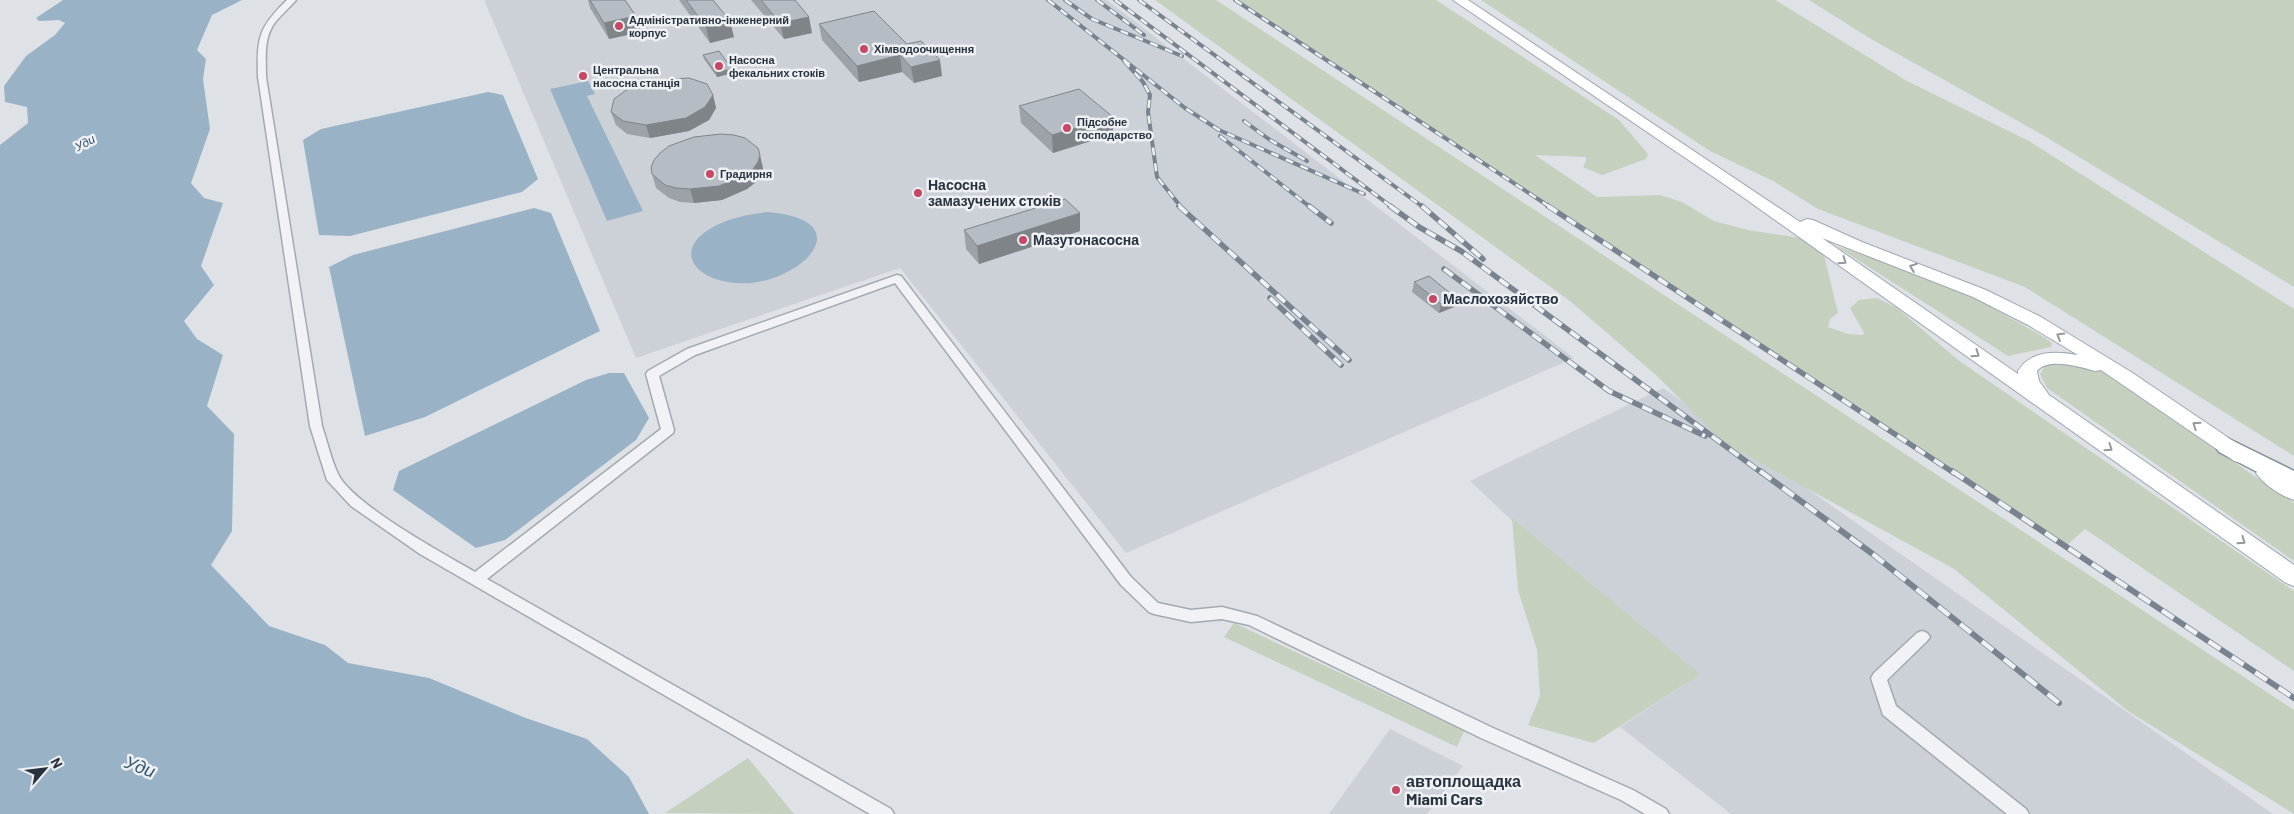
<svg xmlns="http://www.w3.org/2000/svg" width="2294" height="814" viewBox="0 0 2294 814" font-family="Barlow,sans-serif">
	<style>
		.built { fill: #ccd1d8 }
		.green { fill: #c5d0bf }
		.water { fill: #9ab2c5 }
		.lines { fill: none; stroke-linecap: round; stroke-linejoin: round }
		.street-casing { stroke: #a4a9b1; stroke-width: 3 }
		.primary-casing { stroke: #9ea7b2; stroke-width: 2 }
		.highway-casing { stroke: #86909c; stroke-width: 3 }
		.street { fill: #f0f2f5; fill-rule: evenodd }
		.primary { fill: #fff; fill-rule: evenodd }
		.highway { fill: #fff; fill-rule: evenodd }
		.rail-far2-casing { stroke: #78838f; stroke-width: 4 }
		.rail-far1-casing { stroke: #78838f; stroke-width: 5.5 }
		.rail-casing { stroke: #78838f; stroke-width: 6 }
		.rail-far2 { stroke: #edf1f4; stroke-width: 2.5; stroke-dasharray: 8; stroke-linecap: butt }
		.rail-far1 { stroke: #edf1f4; stroke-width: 4; stroke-dasharray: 11; stroke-linecap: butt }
		.rail { stroke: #edf1f4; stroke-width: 4.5; stroke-dasharray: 14; stroke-linecap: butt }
		.wall { fill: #9ca2a8 }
		.shaded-wall { fill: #7f8488 }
		.building { fill: #b5bcc3; stroke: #7f8488 }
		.oneway { stroke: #94989e }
		.poi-dot { fill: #c64864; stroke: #edf1f4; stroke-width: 2 }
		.labels { text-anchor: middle; stroke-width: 5; stroke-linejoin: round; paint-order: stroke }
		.far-poi-label { font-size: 11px; font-weight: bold; fill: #28313d; stroke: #edf1f4; text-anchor: start }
		.far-water-label { font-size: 12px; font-style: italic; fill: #35526e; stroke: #edf1f4 }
		.poi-label { font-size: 14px; font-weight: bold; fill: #28313d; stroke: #edf1f4; text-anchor: start }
		.near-poi-label { font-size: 16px; font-weight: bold; fill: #28313d; stroke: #edf1f4; text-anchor: start }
		.near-water-label { font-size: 18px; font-style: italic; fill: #35526e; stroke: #edf1f4 }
	</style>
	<rect width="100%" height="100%" fill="#dee2e7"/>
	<path class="built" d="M484,0H1107L1574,358L1126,553L900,268L636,358Z
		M1663,388L2273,814H1731L1620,727L1685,684L1470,481Z
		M1390,729L1463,766L1427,814H1329Z"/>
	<path class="green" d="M1155,0H1216L2294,710V814L2128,711L1954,569L1724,443L1657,376L1570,301Z
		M1235,0H1436L1619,120L1648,154L1646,159L1602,175L1583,167L1586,161V157L1535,155L1597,197L1660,195L1682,202L1714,221L1748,230L1800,238L1824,255L1838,313L1830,319L1828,327L1848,334L1863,335L1864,333L1850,308L1859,300L1877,298L1897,308L1958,360L2294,591V671L2085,529L2066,546Z
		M1481,0H1775L1907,81L2029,141L2294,309V456L2025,287L1818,209L1775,182L1710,151Z
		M1809,0H2294V287L2041,134L1871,39Z
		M1836,246L1948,283L2042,336L2052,343L2051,347L2008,356Z
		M2047,363L2086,364L2101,371L2294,503V561L2047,388L2040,374Z
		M1512,518L1700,674L1594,743L1528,725L1540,696L1537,650L1518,590Z
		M1234,623L1464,731L1457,747L1224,637Z
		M748,758L794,814L665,813Z"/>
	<path class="water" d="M63,0H242L212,15L197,50L206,59L203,79L210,129L191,183L204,198L223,203L201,266L214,285L184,321L197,339L223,355L207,406L234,434L232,531L211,565L269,626L325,645L348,663L429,678L523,717L587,739L629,777L649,814H0V145L28,123L27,107L5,102L4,86L26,56L55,35L65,23L59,20L39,21L36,18Z
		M588,81L595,94L587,96L643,211L607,221L550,89Z
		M488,92L503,95L538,179L522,192L350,236L319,235L303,140L321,129Z
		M534,208L551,213L600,331L425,417L365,436L329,267L353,255Z
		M768,212C870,221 791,294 728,282C691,276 675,248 713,227C730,218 748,214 768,212Z
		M609,373H624L649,418L636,440L505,540L476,548L393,490L399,471L586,380Z"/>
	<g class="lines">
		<g class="street-casing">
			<path id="street" d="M287,0H296C290,7 283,13 277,20C263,36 266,57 266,77L322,426C327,441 331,459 338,474C352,504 444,554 475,572L661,429L646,374L648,371L687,349L897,275L901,276L1131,577L1158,603L1191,610L1222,607L1257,616L1493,728L1633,790L1666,809L1669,814H1645L1621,800L1481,738L1249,625L1222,619L1191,622L1154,614L1149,612L1121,585L895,283L695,355L659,376L674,430L673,433L487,579L891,809L894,814H870L420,554L351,506L327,480L310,426L258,77C257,38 258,28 287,0Z
				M1922,631L1927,633L1930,637L1927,641L1887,680L1896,706L2026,809L2029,814H2007L1883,715L1871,678L1874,673L1917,633Z"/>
		</g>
		<g class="primary-casing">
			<path id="primary" d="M1453,0H1468L1800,222L1807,219L1813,220L1862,242L1986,290L2041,317L2131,372L2248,451L2251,456L2248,461L2241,463L2234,461L2101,370L2095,371C2080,367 2049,357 2037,371L2039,381L2049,395L2294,565V586L2286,583L1740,195ZM1822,238L1973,297L2028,325L2078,355C2055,351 2031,350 2018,371V374Z
				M2267,465L2274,468L2294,481V500C2281,496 2263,484 2256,473L2260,468Z"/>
		</g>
		<g class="highway-casing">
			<path id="highway" d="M2227,438L2294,471V491L2219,452L2215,446L2219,440Z"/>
		</g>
		<use href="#street" class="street"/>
		<use href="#primary" class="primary"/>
		<use href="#highway" class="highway"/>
		<g class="rail-far2-casing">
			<path id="rail-far2" d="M1048,0L1185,108L1219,130L1364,194
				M1065,0L1092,19L1182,56
				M1097,0L1144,35
				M1115,0L1392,207
				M1139,0L1423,207
				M1235,0L1550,207
				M1124,61L1143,82L1150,95L1148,112L1157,177L1181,207
				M1244,121L1270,140L1307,161
				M1220,136L1310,207"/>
		</g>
		<g class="rail-far1-casing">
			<path id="rail-far1" d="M1179,206L1349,360
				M1309,206L1331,223
				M1390,206L1419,227L1461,251L1762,473
				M1422,206L1483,259
				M1548,206L1954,473
				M1444,269L1609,391L1705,436
				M1270,298L1341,365"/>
		</g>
		<g class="rail-casing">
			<path id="rail" d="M1760,471L1874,555L2059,703
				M1952,471L2294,698"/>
		</g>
		<use href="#rail-far2" class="rail-far2"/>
		<use href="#rail-far1" class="rail-far1"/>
		<use href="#rail" class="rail"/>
	</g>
	<path class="wall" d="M588,0H625L636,16L641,32L609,39L590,8Z
		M679,0H713L734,37L710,43Z
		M751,0H795L812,33L784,39Z
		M819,24L907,44L942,76L914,83L902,72L859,82L822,40Z
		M703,55L733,73L717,77L704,59Z
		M713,95L716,108L709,120L689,131L650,138L627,134L616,125L611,112Z
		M1019,106L1113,134L1053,153L1021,123Z
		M763,168L762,175L756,182L747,189L722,200L694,203L680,202L669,198L656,188L652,174Z
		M964,230L1080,231L979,264L966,249Z
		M1414,282L1454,307L1439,313L1412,292Z"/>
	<path class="shaded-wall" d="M636,16L641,32L609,39L604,23Z
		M809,17L812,33L784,39L780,23Z
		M730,21L734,37L710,43L706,27Z
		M900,55L902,72L859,82L857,66Z
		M940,60L942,76L914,83L911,67Z
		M732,69L733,73L717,77L716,73Z
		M713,95L716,108L709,120L689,131L650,138L646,125Z
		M1113,117V134L1053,153L1052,135Z
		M760,155L763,168L762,175L756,182L747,189L722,200L694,203L690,189Z
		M1080,213V231L979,264L977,246Z
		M1456,298L1454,307L1439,313L1441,304Z"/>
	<path class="building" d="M590,0H625L636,16L604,23Z
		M686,0H713L730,21L706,27Z
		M761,0H795L809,17L780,23Z
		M874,11L907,44L921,41L940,60L911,67L900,55L857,66L819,24Z
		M719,51L732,69L716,73L703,55Z
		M689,78L707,84L713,95L705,107L686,118L646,125L623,121L611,112L614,99L629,88L652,80Z
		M1079,89L1113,117L1052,135L1019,106Z
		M721,134L734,135L745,138L758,148L760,155L758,162L753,169L744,176L719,186L690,189L676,188L665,185L652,174L651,167L654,160L660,153L669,146L694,137Z
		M1065,199L1080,213L977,246L964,230Z
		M1429,276L1456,298L1441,304L1414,282Z"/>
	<defs><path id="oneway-chevron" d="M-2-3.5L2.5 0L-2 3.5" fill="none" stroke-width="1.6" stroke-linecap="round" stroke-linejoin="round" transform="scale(1.25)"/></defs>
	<g class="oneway">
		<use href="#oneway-chevron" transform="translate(1843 261) rotate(35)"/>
		<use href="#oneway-chevron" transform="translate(1913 267) rotate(-160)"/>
		<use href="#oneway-chevron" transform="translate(2060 336) rotate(-149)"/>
		<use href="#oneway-chevron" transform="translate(1976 354) rotate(35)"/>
		<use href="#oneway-chevron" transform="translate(2196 425) rotate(-146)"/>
		<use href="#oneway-chevron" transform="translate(2109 448) rotate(35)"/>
		<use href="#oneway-chevron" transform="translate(2242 541) rotate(35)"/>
	</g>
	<g class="poi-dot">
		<circle cx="619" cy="26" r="5"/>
		<circle cx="864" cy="49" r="5"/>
		<circle cx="719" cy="66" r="5"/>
		<circle cx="583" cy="76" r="5"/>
		<circle cx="1067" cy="128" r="5"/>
		<circle cx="710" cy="174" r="5"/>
		<circle cx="918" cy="193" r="5"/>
		<circle cx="1023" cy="240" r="5"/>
		<circle cx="1433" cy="299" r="5"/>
		<circle cx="1396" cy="790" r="5"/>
	</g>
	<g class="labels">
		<g class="far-poi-label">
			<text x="629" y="24">Адміністративно-інженерний<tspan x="629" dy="13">корпус</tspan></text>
			<text x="874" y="53">Хімводоочищення</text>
			<text x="729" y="64">Насосна<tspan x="729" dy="13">фекальних стоків</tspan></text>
			<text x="593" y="74">Центральна<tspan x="593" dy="13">насосна станція</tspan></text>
			<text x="1077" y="126">Підсобне<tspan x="1077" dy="13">господарство</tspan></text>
			<text x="720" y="178">Градирня</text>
		</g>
		<g class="far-water-label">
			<text transform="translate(85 143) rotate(-29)" y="4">Уди</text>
		</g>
		<g class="poi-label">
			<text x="928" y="190">Насосна<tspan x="928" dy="16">замазучених стоків</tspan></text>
			<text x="1033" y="245">Мазутонасосна</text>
			<text x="1443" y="304">Маслохозяйство</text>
		</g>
		<g class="near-poi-label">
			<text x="1406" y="787">автоплощадка<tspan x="1406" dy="18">Miami Cars</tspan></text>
		</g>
		<g class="near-water-label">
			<text transform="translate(140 767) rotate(21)" y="6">Уди</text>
		</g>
	</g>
	<g transform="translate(45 769) rotate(62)" stroke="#edf1f4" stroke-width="4" paint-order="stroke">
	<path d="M0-4L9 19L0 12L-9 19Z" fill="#28313d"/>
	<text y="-8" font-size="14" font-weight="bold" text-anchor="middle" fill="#28313d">N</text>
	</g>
</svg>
